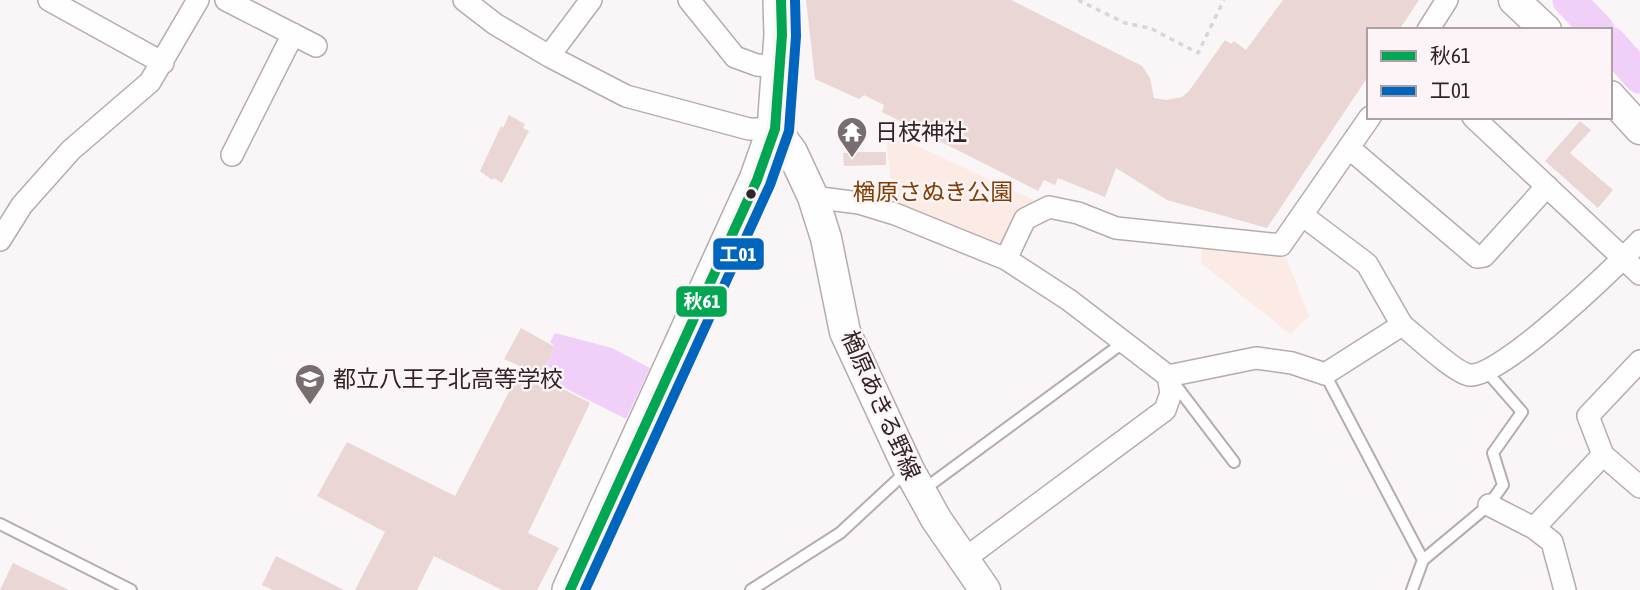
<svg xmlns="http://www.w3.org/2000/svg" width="1640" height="590" viewBox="0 0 1640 590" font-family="'Asap Condensed','Noto Sans JP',sans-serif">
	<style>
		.green { fill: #fbebe4 }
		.water { fill: #f0d0f8 }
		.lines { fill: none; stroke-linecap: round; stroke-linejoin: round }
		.river { stroke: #f0d0f8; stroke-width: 33 }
		.building { fill: #ead6d4 }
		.lane-casing { stroke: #b5acae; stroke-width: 14 }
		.street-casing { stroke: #b5acae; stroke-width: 24 }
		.secondary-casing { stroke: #b5acae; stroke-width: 33 }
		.primary-casing { stroke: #b5acae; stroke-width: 38 }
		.path { stroke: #d8d6d7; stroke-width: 3.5; stroke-dasharray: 5 5; stroke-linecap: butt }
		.lane { stroke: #fefefe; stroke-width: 10 }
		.street { stroke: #fefefe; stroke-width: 21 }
		.secondary { stroke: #fefefe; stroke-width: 30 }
		.primary { stroke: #fefefe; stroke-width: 35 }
		.bus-1-casing { stroke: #fcf4f6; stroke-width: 16 }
		.bus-2-casing { stroke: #fcf4f6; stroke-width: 16 }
		.bus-1 { stroke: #00a651; stroke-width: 10 }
		.bus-2 { stroke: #0065bd; stroke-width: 10 }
		.bus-dot { fill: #322326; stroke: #fcf4f6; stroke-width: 2.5 }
		.labels { text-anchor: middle; stroke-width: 5; stroke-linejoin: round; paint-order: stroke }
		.poi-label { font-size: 23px; fill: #322326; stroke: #fcf4f6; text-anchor: start }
		.park-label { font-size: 23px; fill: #813d01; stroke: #fcf4f6 }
		.street-label { font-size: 23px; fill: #322326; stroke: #fcf4f6 }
		.line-badge { stroke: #fcf4f6; stroke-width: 2.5 }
		.badge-label { font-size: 19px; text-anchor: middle; font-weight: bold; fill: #fff }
	</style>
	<rect width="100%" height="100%" fill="#faf6f7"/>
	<path class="green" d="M885,131L1049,207L1006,259L895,214Z
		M1204,237L1281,245L1309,316L1290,334L1201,263Z"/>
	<path class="water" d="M555,333L612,348L650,368L626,419L541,376L555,347L550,342Z"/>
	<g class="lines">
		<path class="river" d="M1569,0L1598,30
			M1610,43L1640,77"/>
	</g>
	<path class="building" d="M806,0H1011L1142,66L1150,78L1154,98L1166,100L1182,97L1189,91L1225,40L1231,44L1234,41L1246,50L1283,0H1419L1399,30H1369V75L1267,228L1167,200L1116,168L1105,197L1058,178L1055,185L1044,180L1038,191L882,112L884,105L864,95L859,99L815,79Z
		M509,115L525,124L523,128L529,131L502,183L494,178L492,180L480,171L501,126L503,128Z
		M1580,121L1591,130L1570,153L1613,190L1598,208L1545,161Z
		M858,152H886V165L844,166L843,153Z
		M521,328L555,347L540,377L590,403L528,533L559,548L537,590H502L434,556L417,590H355L385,532L317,496L347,442L455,496L522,367L504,359Z
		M276,556L344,590H273L262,585Z
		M13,563L69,590H0Z"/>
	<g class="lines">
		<g class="lane-casing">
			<path id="lane" d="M1325,374L1423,560
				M1174,383L1234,462
				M923,490L1124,342
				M0,524L131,590
				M751,590L840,533L907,471
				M1412,590L1423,560L1489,505L1503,485L1493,453L1522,412L1487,372"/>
		</g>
		<g class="street-casing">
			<path id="street" d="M49,0L163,63
				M226,0L316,46
				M464,0L495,24L549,56L626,96L749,129H775
				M689,0L735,57L757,65L780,67
				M1428,30L1447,0
				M549,56L591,0
				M1473,117L1640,274
				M1349,148L1477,257L1484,256L1547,186
				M232,155L293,34
				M813,197L859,203L895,214L1006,259L1069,300L1168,376L1256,358L1292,363L1325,374L1402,325C1415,335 1456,374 1470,375C1501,378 1615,267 1640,241
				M1302,215L1367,264L1402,325
				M0,240L22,205L71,150L150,82L198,0
				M1006,259L1025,219L1049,207L1078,213L1116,228L1281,245L1370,117
				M1640,361L1588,416L1603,455L1640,487
				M1489,505L1534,528L1552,542L1565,590
				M1534,528L1603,455
				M963,560L1165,410L1171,393L1168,376"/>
		</g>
		<g class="secondary-casing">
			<path id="secondary" d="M1514,0L1546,30
				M1610,96L1640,129
				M775,129L792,152L813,197L826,238L845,332L909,470L936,519L985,590"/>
		</g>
		<g class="primary-casing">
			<path id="primary" d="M570,590L757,180L775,129L782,35L781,0"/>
		</g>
		<path class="path" d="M1078,0L1125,23L1150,28L1198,53L1224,0"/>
		<use href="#lane" class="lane"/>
		<use href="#street" class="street"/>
		<use href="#secondary" class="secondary"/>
		<use href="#primary" class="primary"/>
		<g class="bus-1-casing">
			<path id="bus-1" d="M570,590L757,180L775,129L782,35L781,0"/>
		</g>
		<g class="bus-2-casing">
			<path id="bus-2" d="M585,590L770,185L789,131L796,36L795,0"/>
		</g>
		<use href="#bus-1" class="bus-1"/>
		<use href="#bus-2" class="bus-2"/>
	</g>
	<defs>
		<g id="temple-pin" transform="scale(1.575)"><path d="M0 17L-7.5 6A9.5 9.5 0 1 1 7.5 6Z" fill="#786d6f" stroke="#fcf4f6"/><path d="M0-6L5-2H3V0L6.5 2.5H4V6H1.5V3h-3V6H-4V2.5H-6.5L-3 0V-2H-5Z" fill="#fff"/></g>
		<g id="school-pin" transform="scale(1.575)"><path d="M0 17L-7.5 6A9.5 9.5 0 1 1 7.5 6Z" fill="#786d6f" stroke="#fcf4f6"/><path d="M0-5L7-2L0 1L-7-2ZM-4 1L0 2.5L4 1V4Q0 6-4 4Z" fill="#fff"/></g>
	</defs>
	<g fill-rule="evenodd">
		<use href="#temple-pin" x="852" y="132"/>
		<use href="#school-pin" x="310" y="379"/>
	</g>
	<circle class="bus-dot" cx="751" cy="194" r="6"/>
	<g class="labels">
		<g class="poi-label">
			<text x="875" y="140">日枝神社</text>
			<text x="333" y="387">都立八王子北高等学校</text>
		</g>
		<g class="park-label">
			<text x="933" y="200">楢原さぬき公園</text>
		</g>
		<g class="street-label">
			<text transform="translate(881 405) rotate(66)" y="8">楢原あきる野線</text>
		</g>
	</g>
	<g class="line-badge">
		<rect x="712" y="237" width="53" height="34" rx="7" fill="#0065bd"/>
		<rect x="675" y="285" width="53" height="33" rx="7" fill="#00a651"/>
	</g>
	<g class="badge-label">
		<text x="738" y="261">工01</text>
		<text x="702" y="308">秋61</text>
	</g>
	<rect x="1367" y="28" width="245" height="91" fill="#fcf4f6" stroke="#aba0a3" stroke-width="2"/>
	<rect x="1381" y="51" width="35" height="10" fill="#00a651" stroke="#aba0a3" stroke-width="2"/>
	<text x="1430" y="63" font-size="21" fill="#322326">秋61</text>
	<rect x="1381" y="86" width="35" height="10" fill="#0065bd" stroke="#aba0a3" stroke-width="2"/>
	<text x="1430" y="98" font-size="21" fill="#322326">工01</text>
</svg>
